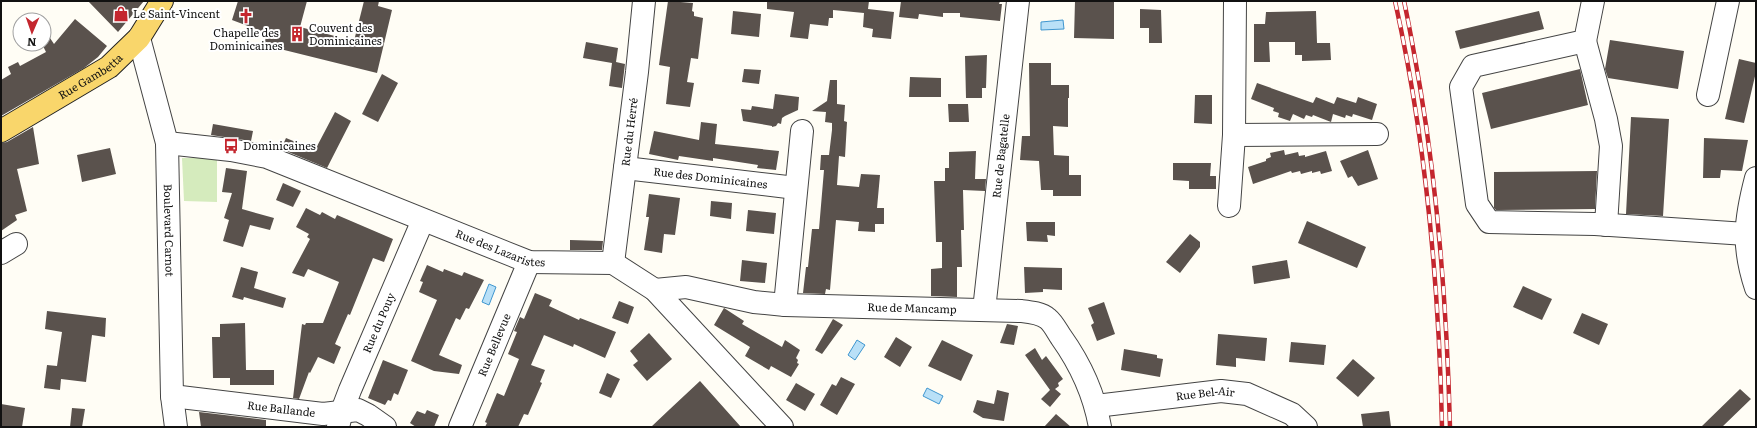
<svg xmlns="http://www.w3.org/2000/svg" width="1757" height="428" viewBox="0 0 1757 428" font-family="Literata,serif">
	<style>
		.green { fill: #d5ebbd }
		.water { fill: #b9e0f7; stroke: #3f96cf }
		.building { fill: #5a524d }
		.lines { fill: none; stroke-linecap: round; stroke-linejoin: round }
		.minor-casing { stroke: #444; stroke-width: 24 }
		.major-casing { stroke: #222; stroke-width: 24 }
		.minor { stroke: #fff; stroke-width: 22 }
		.major { stroke: #f9d66b; stroke-width: 22 }
		.rail-casing { stroke: #c4262e; stroke-width: 4.5 }
		.rail { stroke: #fff; stroke-width: 3; stroke-dasharray: 9; stroke-linecap: butt }
		.labels { text-anchor: middle; stroke-width: 4; stroke-linejoin: round; paint-order: stroke }
		.poi-label { font-size: 11px; fill: #111; stroke: #fff; text-anchor: start }
		.street-label { font-size: 11px; fill: #111; stroke: #fff }
	</style>
	<rect width="100%" height="100%" fill="#fffdf5"/>
	<path class="green" d="M182,158H217V202L184,201Z"/>
	<path class="water" d="M1063,20L1064,29L1041,30V22Z
		M489,284L496,287L489,305L482,302Z
		M857,340L865,345L855,360L848,355Z
		M927,388L943,396L939,404L923,396Z"/>
	<path class="building" d="M88,1H144L118,32Z
		M238,1H307L300,27L354,41L364,1H379L378,6L392,10L377,73L264,45L267,33L232,20Z
		M668,1L693,3L692,11L694,12V16L703,18L698,59L691,58L687,82L694,83L690,107L666,104L670,67L659,65Z
		M767,1H869L868,9L894,12L891,39L872,37L873,29L863,27L864,13L833,10V18H829L828,26L810,24L808,39L790,37L794,12L767,9Z
		M901,1H1000L999,4H1002L1000,21L960,17V13H943V17L919,14L918,19L899,17Z
		M1075,1H1114V39L1074,38Z
		M1140,9L1161,10L1162,43H1149V28H1140Z
		M733,11L761,14L759,37L731,34Z
		M1316,11L1317,43H1330L1331,60L1302,61V55H1295V42H1269L1270,62H1254V24H1265L1266,12Z
		M1539,11L1544,29L1460,49L1455,31Z
		M75,19L107,46L98,57L84,68L1,116V80L11,74L8,67L18,62L20,66L46,52L42,44H44V29L54,44Z
		M1610,40L1684,51L1678,89L1608,78L1605,69Z
		M586,42L618,48L616,62L625,64L622,88L609,86L612,63L583,58Z
		M987,55L986,88H982V98H966L965,56Z
		M1739,59L1756,63V72L1744,123L1725,119Z
		M1029,63H1051V85H1069V98H1068V127L1053,126L1054,155L1069,156V175H1081V196H1053V190H1041L1039,161L1020,160L1022,136H1030Z
		M744,69L761,70L759,84L742,82Z
		M1580,69L1588,105L1491,129L1482,93Z
		M382,74L398,83L378,122L362,114Z
		M910,77L941,78V97H909Z
		M830,80H837V104L845,105L844,121L847,122L845,157L839,156L837,185L859,187L861,174L880,175L877,208H884V224H875V232L858,231L859,222L836,220L830,290L826,289L825,294L803,293L806,267H808L812,229H819L824,170H820L821,155H829L832,130V123L825,122L826,112L812,111L827,101Z
		M1257,83L1313,103L1316,97L1334,104L1337,97L1356,103L1358,97L1377,104L1372,120L1353,114L1352,117L1346,115L1345,118L1333,114L1331,122L1313,115L1312,117L1306,115L1304,119L1293,114L1290,121L1278,117L1279,113L1273,111L1274,108L1251,99Z
		M775,94L799,97L798,110L785,116L782,118L781,124L778,123L776,126L772,127V126L743,121L741,109L751,110L752,106L773,109Z
		M1195,95H1212V124L1194,123Z
		M948,104H968L969,122H949Z
		M335,112L351,121L327,168L281,149L286,138L315,150Z
		M1631,117L1669,119L1663,216L1626,214Z
		M701,122L717,124L715,144L779,151L776,170L757,168L758,165L713,158V161L679,156L678,160L649,154L654,131L699,140Z
		M213,124L253,131L251,141L211,135Z
		M33,127L39,164L17,169L27,211L15,215L17,220L1,231V143L7,142Z
		M1704,138L1748,140L1742,171L1721,170L1720,178H1703Z
		M110,148L116,174L82,182L77,155Z
		M1284,150L1285,155L1298,152L1299,156L1305,155V157L1326,151L1332,171L1321,174L1320,171L1312,173V171L1301,174L1300,171L1292,173L1291,171L1253,184L1248,167L1266,161V159L1271,157L1270,153Z
		M1368,150L1378,179L1358,186L1352,176L1348,178L1340,161Z
		M976,151L975,179H986L985,191L963,190L964,230H961L962,267H957V297L931,296V269L942,268V242H936L934,181H945V168H949V152Z
		M1173,163H1211L1210,176H1216V189H1189V181L1173,180Z
		M226,168L247,171L242,209L274,218L270,230L250,225L243,247L223,241L229,220L224,218L232,193L222,192Z
		M1597,171L1595,209L1496,210L1494,208V172Z
		M283,183L301,191L293,207L276,200Z
		M649,194L680,198L675,235L664,234L662,253L644,250L649,217H646Z
		M711,201L732,203L731,219L710,216Z
		M306,208L320,215L322,212L335,219L337,215L393,239L384,262L373,258L350,315L348,314L335,344L341,347L334,364L318,357L310,373L309,372L299,399L293,398L302,324L305,325L306,323H323L339,282L308,269L304,277L292,273L310,239L307,237L309,234L296,227Z
		M748,210L776,213L774,234L746,231Z
		M1307,221L1366,247L1357,268L1298,243Z
		M1026,222H1055V236L1047,235L1048,242L1027,241Z
		M1190,234L1200,242V247L1180,273L1166,262Z
		M570,240L603,241L602,250H570Z
		M742,260L767,263L765,283L740,281Z
		M1287,260L1290,278L1254,284L1252,266Z
		M427,265L443,272L444,269L462,276L464,272L484,280L469,309L466,308L460,320L456,318L439,355L462,365L459,374L434,371L411,361L437,300L419,292L423,282L420,281Z
		M241,267L258,272L254,288L286,298L283,308L244,297L243,300L232,297Z
		M1024,267L1062,268V290L1043,289V292L1025,293Z
		M1523,286L1552,299L1542,320L1513,307Z
		M535,293L552,300L549,306L579,320L580,318L616,332L605,358L574,344L573,347L544,335L531,365L545,370L540,382L542,383L528,415L524,414L518,427H485L487,423L485,422L497,393L504,396L519,359L508,354L517,332L514,331L520,317L524,319Z
		M619,301L634,307L628,324L612,318Z
		M1104,302L1115,334L1097,341L1091,325L1094,323L1088,308Z
		M724,308L744,321L742,324L782,347L785,340L800,350L796,358L798,360L797,363L799,364L791,377L771,366L769,370L745,356L750,347L714,325Z
		M47,311L106,318L105,337L92,335L86,382L61,379L60,390L44,388L47,365L57,366L62,332L45,329Z
		M1582,313L1608,324L1599,345L1573,333Z
		M833,319L843,325L822,354L815,350Z
		M245,323L246,370H274V385H230V378H213L212,337H220V324Z
		M1007,324L1018,326L1014,345L1000,343Z
		M649,333L672,359L647,381L633,365L638,361L630,351Z
		M1218,334L1267,338L1265,361L1236,358V367L1216,365Z
		M896,337L912,347L900,367L884,357Z
		M942,340L973,355L961,381L928,366Z
		M1291,342L1326,345L1324,365L1289,362Z
		M1035,348L1042,360L1046,356L1063,379L1058,383L1059,386L1055,389L1061,394L1050,407L1041,399L1050,390L1025,355Z
		M1124,349L1157,355V358L1163,359L1160,377L1121,370Z
		M1353,359L1375,378L1358,397L1336,378Z
		M383,360L408,370L398,395L394,393L391,401L388,400L385,405L368,398Z
		M607,373L620,379L611,398L599,393Z
		M841,377L855,384L837,415L820,405L832,384L836,386Z
		M700,381L741,427H651L670,409Z
		M796,383L815,394L805,411L786,400Z
		M1740,389L1751,399L1722,427H1701Z
		M997,390L1009,393L1004,421L983,418L973,412L977,400L994,404Z
		M1,404L25,408L22,427H1Z
		M72,408L85,409L82,427H70Z
		M427,410L439,415L434,427H416L410,423L417,411L425,414Z
		M1389,411L1391,427H1363L1361,414Z
		M199,412L266,420V427H201Z
		M1056,414L1071,427H1044Z"/>
	<g class="lines">
		<g class="minor-casing">
			<g id="minor">
				<path d="M1593,1L1585,41L1473,66L1461,87L1477,204L1489,222L1595,224L1746,234"/>
				<path id="s1" d="M139,38L167,143L172,396L176,427"/>
				<path d="M1585,41L1606,119L1611,146L1606,225"/>
				<path d="M1708,95L1728,1"/>
				<path d="M1234,135L1377,134"/>
				<path id="s2" d="M167,143L231,150L267,157L529,262L613,263L655,290L782,427"/>
				<path id="s3" d="M625,168L796,188"/>
				<path d="M1756,178C1745,220 1742,246 1756,288"/>
				<path d="M1229,206L1234,135L1235,1"/>
				<path d="M1,253L16,244"/>
				<path id="s4" d="M613,263L637,72L644,1"/>
				<path id="s5" d="M655,290L686,287L754,302L785,305L1021,311C1030,312 1041,313 1048,319C1053,323 1057,331 1061,337C1081,365 1094,393 1100,427"/>
				<path d="M785,305L802,131"/>
				<path id="s6" d="M984,310L1018,1"/>
				<path id="s7" d="M172,396L323,414L358,410L368,415L385,427"/>
				<path id="s8" d="M1096,406L1221,391L1247,394L1292,414L1306,427"/>
				<path id="s9" d="M338,427L342,411L350,390L423,220"/>
				<path id="s10" d="M460,427L529,262"/>
			</g>
		</g>
		<g class="major-casing">
			<g id="major">
				<path id="s11" d="M1,131L109,67L139,38L162,1"/>
			</g>
		</g>
		<use href="#minor" class="minor"/>
		<use href="#major" class="major"/>
		<g class="rail-casing">
			<path id="rail" d="M1395,1C1426,141 1439,284 1442,427
				M1404,1C1410,29 1415,58 1420,87C1439,200 1447,313 1450,427"/>
		</g>
		<use href="#rail" class="rail"/>
	</g>
	<defs>
		<g id="shop-bare" transform="scale(1.2)"><path d="M-5-2.5h2.3a2.7 3.5 0 0 1 5.4 0H5L5.5 6h-11ZM-1.5-2.5h3a1.5 2.3 0 0 0-3 0Z" fill="#c4262e" stroke="#fff" stroke-width="2.5" paint-order="stroke"/></g>
		<g id="church-bare" transform="scale(1.2)"><path d="M-1.2-6h2.4v3.5h3.3v2.4h-3.3V6h-2.4V-.1h-3.3v-2.4h3.3Z" fill="#c4262e" stroke="#fff" stroke-width="2.5" paint-order="stroke"/></g>
		<g id="building-bare" transform="scale(1.2)"><path d="M-4-6H4V6H1V3H-1V6H-4ZM-2.5-4.3h1.7v1.8h-1.7ZM.8-4.3h1.7v1.8H.8ZM-2.5-1h1.7V.8h-1.7ZM.8-1h1.7V.8H.8Z" fill="#c4262e" stroke="#fff" stroke-width="2.5" paint-order="stroke"/></g>
		<g id="bus-bare" transform="scale(1.2)"><path d="M-5-6H5V4H4V6H2V4H-2V6H-4V4H-5ZM-3.5-4V0h7V-4ZM-3.5 1.2v1.5H-2V1.2ZM2 1.2v1.5H3.5V1.2Z" fill="#c4262e" stroke="#fff" stroke-width="2.5" paint-order="stroke"/></g>
	</defs>
	<g fill-rule="evenodd">
		<use href="#shop-bare" x="121" y="14"/>
		<use href="#church-bare" x="246" y="16"/>
		<use href="#building-bare" x="297" y="34"/>
		<use href="#bus-bare" x="231" y="146"/>
	</g>
	<g class="labels">
		<g class="poi-label">
			<text x="133" y="18">Le Saint-Vincent</text>
			<text x="309" y="32">Couvent des<tspan x="309" dy="13">Dominicaines</tspan></text>
			<text x="246" y="37" text-anchor="middle">Chapelle des<tspan x="246" dy="13">Dominicaines</tspan></text>
			<text x="243" y="150">Dominicaines</text>
		</g>
		<g class="street-label">
			<text dy="4" stroke="none"><textPath href="#s11" startOffset="105">Rue Gambetta</textPath></text>
			<text dy="4" stroke="none"><textPath href="#s4" startOffset="132">Rue du Herré</textPath></text>
			<text dy="4" stroke="none"><textPath href="#s6" startOffset="155">Rue de Bagatelle</textPath></text>
			<text dy="4" stroke="none"><textPath href="#s3" startOffset="86">Rue des Dominicaines</textPath></text>
			<text dy="4" stroke="none"><textPath href="#s1" startOffset="196">Boulevard Carnot</textPath></text>
			<text dy="4" stroke="none"><textPath href="#s2" startOffset="352">Rue des Lazaristes</textPath></text>
			<text dy="4" stroke="none"><textPath href="#s5" startOffset="259">Rue de Mancamp</textPath></text>
			<text dy="4" stroke="none"><textPath href="#s9" startOffset="112">Rue du Pouy</textPath></text>
			<text dy="4" stroke="none"><textPath href="#s10" startOffset="89">Rue Bellevue</textPath></text>
			<text dy="4" stroke="none"><textPath href="#s8" startOffset="110">Rue Bel-Air</textPath></text>
			<text dy="4" stroke="none"><textPath href="#s7" startOffset="110">Rue Ballande</textPath></text>
		</g>
	</g>
	<rect width="1757" height="428" fill="none" stroke="#111111" stroke-width="4"/>
	<g transform="translate(32 32) rotate(182)"><circle r="19" fill="#ffffff" stroke="#a0a0a0"/>
	<path d="M0-3L7 15L0 10L-7 15Z" fill="#c4262e"/>
	<text y="-6" font-size="11" font-weight="bold" text-anchor="middle" fill="#111111">N</text>
	</g>
</svg>
